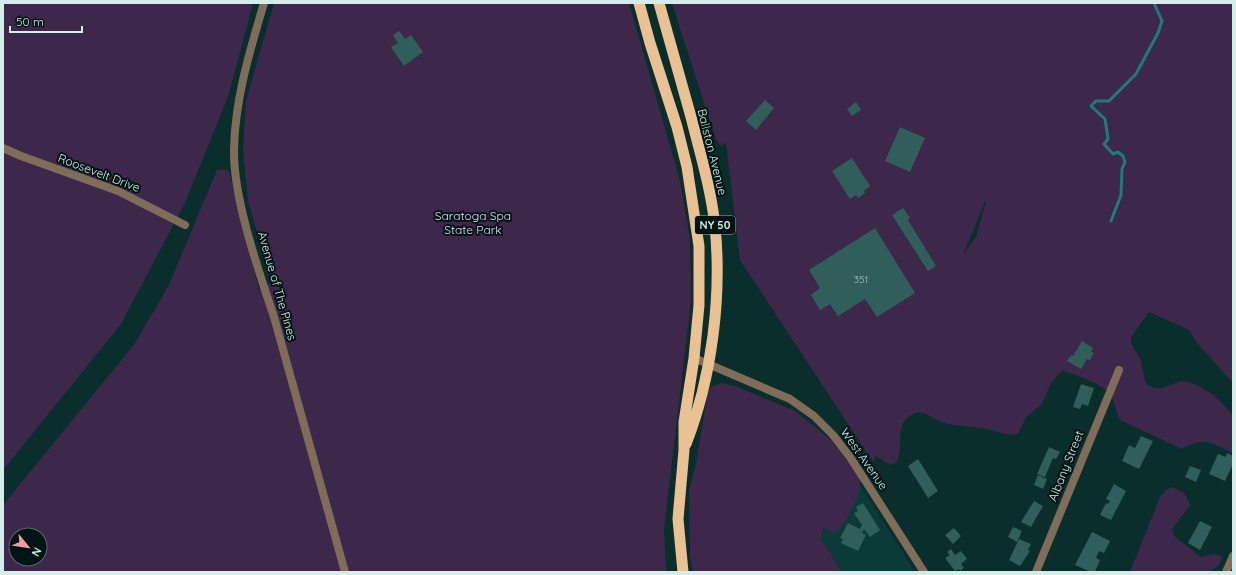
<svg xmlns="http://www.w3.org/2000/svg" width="1236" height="575" viewBox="0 0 1236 575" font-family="Quicksand,sans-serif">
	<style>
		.built { fill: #0b3b39 }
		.green { fill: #3d284c; fill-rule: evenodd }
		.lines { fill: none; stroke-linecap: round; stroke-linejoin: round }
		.stream { stroke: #1e7b76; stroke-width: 3 }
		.building { fill: #305e5b }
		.minor { stroke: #7f6d59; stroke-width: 8 }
		.tertiary { stroke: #7f6d59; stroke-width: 8 }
		.trunk { stroke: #eac192; stroke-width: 11 }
		.labels { text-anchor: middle; stroke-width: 4; stroke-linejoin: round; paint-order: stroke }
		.number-label { font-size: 10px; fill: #acc9c6 }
		.shield { fill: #021413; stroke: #96acaa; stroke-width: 1 }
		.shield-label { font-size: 11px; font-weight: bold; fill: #d5edea }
		.street-label { font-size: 12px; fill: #d5edea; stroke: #021413 }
		.park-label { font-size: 12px; fill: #eddcfb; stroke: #021413 }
	</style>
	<rect width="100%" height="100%" fill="#092e2c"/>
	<path class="built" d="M849,468L915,572H806Z"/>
	<path class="green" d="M3,3H253L228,97L184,205L121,324L3,470Z
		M274,3H629L680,181L690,240L691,301L664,529L666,572H3V505L133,346L168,287L217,170L226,169L229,172L259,290L272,283L248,201L243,150L246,101ZM16,535H40V559H16Z
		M672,3H1233V383L1197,343L1189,330L1149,312L1131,337V343L1141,360L1145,381L1149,386L1156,388H1162L1182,381L1195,384L1214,395L1233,415V454C1214,443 1202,436 1182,449L1120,420C1117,413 1115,404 1112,397C1105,384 1076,375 1063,371L1058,374L1050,385L1042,404L1026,417L1018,434C1006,436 994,430 982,428C967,426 953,426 939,421C933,418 926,413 919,412C915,412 909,416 906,419C896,428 904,451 896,463L890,465L876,456L873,462L740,260L726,143L721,146L716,140ZM986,201L976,237L963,255L985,202Z
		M721,383L735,386L795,411L831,440L860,475V487L856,500L844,523L836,532L829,531L824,527L820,539L830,552L841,572H693L690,556L689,490L696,464L708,391L712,386Z
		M1172,487L1184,493L1190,505C1184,514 1176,522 1172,531L1175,537L1201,557L1214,554L1221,556C1221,567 1216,566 1210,572H1130L1160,497L1166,490Z"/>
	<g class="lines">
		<path class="stream" d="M1111,221L1121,195L1122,169L1125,162L1123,156L1118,152L1113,154L1104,144L1108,139L1105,119L1091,106L1096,101H1109L1136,74L1158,33L1162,21L1154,3"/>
	</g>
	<path class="building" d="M399,31L405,39L411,35L423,52L404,66L391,47L398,43L393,35Z
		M765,100L774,108L756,130L746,121Z
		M856,102L861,110L852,116L847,109Z
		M900,127L925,138L910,172L885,161Z
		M852,158L870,186L864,191L865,193L858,198L856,195L850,199L832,171Z
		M903,208L910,218L908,220L936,266L928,271L892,215Z
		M875,228L915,293L877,317L865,299L838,316L830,304L820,310L811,295L820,288L809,270Z
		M1082,341L1093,348L1091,352L1094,353L1090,360L1087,359L1081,369L1067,361L1071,355L1073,356Z
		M1081,384L1094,388L1088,406L1082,404L1080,409L1073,407Z
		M1141,436L1153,441L1139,469L1122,461L1129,445L1135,448Z
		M1049,447L1060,452L1056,459L1053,458L1045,477L1037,474Z
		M1227,453L1233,456V464L1225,481L1209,474L1218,454L1226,457Z
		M918,459L938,491L928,498L908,466Z
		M1190,466L1201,470L1196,482L1185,477Z
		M1038,475L1047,479L1043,489L1034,485Z
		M1114,484L1126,491L1111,520L1100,515L1106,503L1108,504L1110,501L1106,499Z
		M1034,501L1043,506L1031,527L1021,522Z
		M863,503L880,530L870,537L864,529L862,533L866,535L858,551L841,543L843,539L840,538L848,523L860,529L862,525L854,513L858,511L856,507Z
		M1200,521L1212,527L1200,550L1188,543Z
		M1013,527L1022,531L1017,542L1008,537Z
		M954,528L961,536L953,544L945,535Z
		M1092,532L1110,541L1104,553L1099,551L1096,558L1100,560L1095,572H1091L1075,565Z
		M1019,539L1031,544L1028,550L1030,551L1020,566L1009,560Z
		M951,549L955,555L961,551L967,559L961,564L964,568L960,571L959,569L955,571L945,558L950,555L947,552Z"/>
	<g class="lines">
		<path class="minor" d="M3,148L21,156L118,191L185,225
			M1036,572L1119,370
			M1226,572L1233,556"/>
		<path class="tertiary" d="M264,3C250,50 235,99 234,149C233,198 258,269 274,317L345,572
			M694,358L790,399L814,416L833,435L850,457L924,572"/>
		<path class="trunk" d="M639,3L650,43L677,127L687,167L699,246V305L694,358L684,422V450L678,519L683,572
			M659,3C670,41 680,79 691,117C700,153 711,189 715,226C722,297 712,377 686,444"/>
	</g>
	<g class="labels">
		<g class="number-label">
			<text x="861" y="283">351</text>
		</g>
		<rect class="shield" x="695" y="216" width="40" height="18" rx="3"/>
		<g class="shield-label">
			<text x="715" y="229">NY 50</text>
		</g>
		<g class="street-label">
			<text transform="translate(712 152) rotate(76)" y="4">Ballston Avenue</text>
			<text transform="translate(99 173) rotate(21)" y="4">Roosevelt Drive</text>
			<text transform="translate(277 286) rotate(74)" y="4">Avenue of The Pines</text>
			<text transform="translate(864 459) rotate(55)" y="4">West Avenue</text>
			<text transform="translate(1066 466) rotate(-68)" y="4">Albany Street</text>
		</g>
		<g class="park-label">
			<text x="473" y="220">Saratoga Spa<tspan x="473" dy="14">State Park</tspan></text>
		</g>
	</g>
	<rect width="1236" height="575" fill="none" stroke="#d5edea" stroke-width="8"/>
	<g transform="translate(28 547) rotate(120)"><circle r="19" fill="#021413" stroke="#566b69"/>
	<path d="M0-3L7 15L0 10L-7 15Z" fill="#f39aa8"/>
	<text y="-6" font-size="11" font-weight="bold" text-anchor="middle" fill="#d5edea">N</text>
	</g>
	<path d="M10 26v6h72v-6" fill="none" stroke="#d5edea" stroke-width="2"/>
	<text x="16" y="26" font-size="12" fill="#d5edea" stroke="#021413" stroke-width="3" paint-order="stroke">50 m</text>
</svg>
